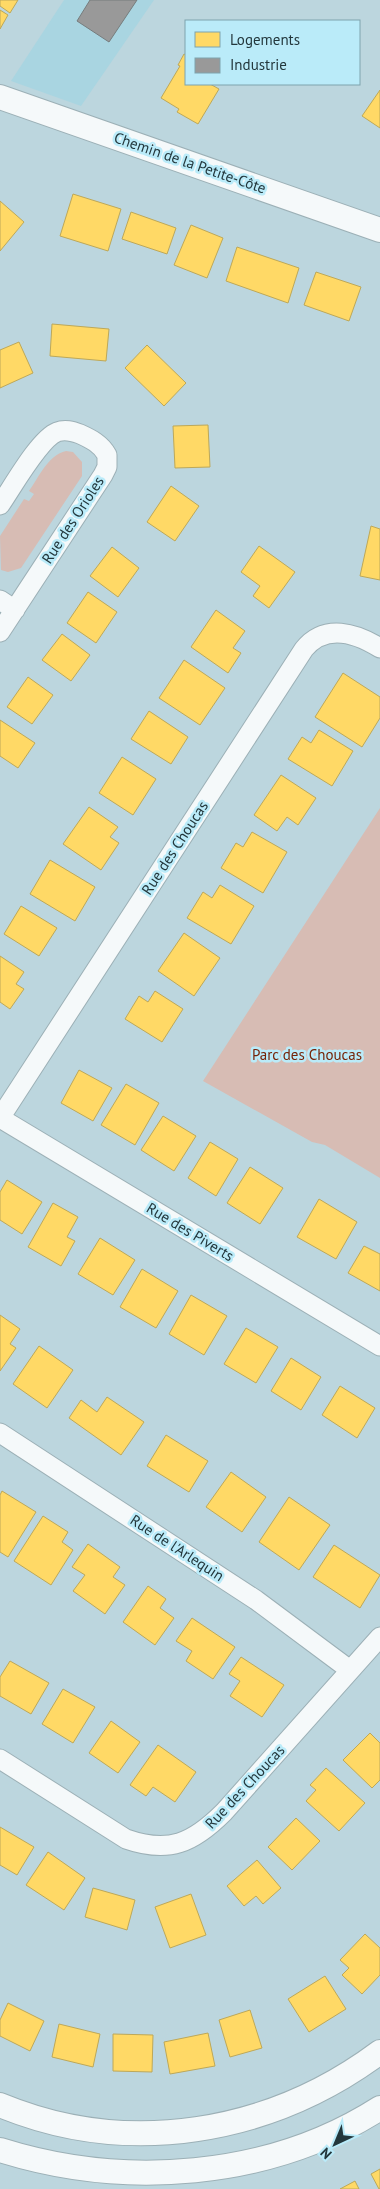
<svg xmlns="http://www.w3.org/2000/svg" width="380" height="2189" viewBox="0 0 380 2189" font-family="'PT Sans',sans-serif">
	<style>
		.built { fill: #a9d5e1 }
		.green { fill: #d7bcb4 }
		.homes { fill: #ffd966; stroke: #bda859 }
		.industry { fill: #999; stroke: #767c7d }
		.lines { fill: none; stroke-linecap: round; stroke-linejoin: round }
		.minor-casing { stroke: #9cb0b6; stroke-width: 21 }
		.tertiary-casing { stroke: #9cb0b6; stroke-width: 26 }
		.minor { stroke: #f5f9fa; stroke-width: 19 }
		.tertiary { stroke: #f5f9fa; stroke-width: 24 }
		.labels { text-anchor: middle; stroke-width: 5; stroke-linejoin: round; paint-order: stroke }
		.street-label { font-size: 15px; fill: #23373c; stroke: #baebf9 }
		.park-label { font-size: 15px; fill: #762408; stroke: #baebf9 }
	</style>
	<rect width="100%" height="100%" fill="#bcd6de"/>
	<path class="built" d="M64,0H154L81,106L11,81Z"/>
	<path class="green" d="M66,451L73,452L82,462V476L21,568L8,572L1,570L0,536L24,499L29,501L34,494L29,491C39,477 48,455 66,451Z
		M380,808V1178L325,1145L312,1142L203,1081Z"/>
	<path class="homes" d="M0,0H18L10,13L0,6Z
		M0,10L8,15L0,29Z
		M184,54L186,55V84H210L219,89L198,124L177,112L179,109L161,98L180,66L178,65Z
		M380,90V128L362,116Z
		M73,194L121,209L108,251L60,236Z
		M0,201L24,222L0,251Z
		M131,212L176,228L167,254L122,239Z
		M191,225L223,238L207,278L174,265Z
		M237,247L299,268L288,303L226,281Z
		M316,272L361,287L349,321L304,305Z
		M52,324L109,329L106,361L50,356Z
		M19,342L33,373L0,388V350Z
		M147,345L186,383L164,406L125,368Z
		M208,425L210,467L175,468L173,426Z
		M171,486L199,506L175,541L147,522Z
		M371,526L380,529V580L360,576Z
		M259,546L295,572L269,608L253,596L260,586L241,572Z
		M112,547L139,568L118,597L90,576Z
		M88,592L117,612L96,643L67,623Z
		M216,610L245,631L233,648L241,653L228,673L191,647Z
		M62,634L90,655L71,681L42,660Z
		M184,660L225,688L200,725L159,698Z
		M343,673L380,697V718L362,747L315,717Z
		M28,677L53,695L32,724L7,707Z
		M149,711L188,737L171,764L131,739Z
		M0,720L35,743L18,768L0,756Z
		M319,730L353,751L332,786L288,759L302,737L311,743Z
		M122,757L156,779L133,815L99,793Z
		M281,775L316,798L298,825L287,817L277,831L254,815Z
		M89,807L118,827L110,837L119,843L101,870L63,844Z
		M252,832L287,852L263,893L221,868L236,843L243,847Z
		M50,860L95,887L75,921L30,894Z
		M220,885L254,906L231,944L187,918L203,892L212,898Z
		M21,906L57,928L39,956L4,934Z
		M184,933L220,958L194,996L158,971Z
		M0,956L24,972L16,984L24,989L10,1009L0,1002Z
		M155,991L183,1009L162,1042L125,1019L139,996L148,1002Z
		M79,1070L112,1088L93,1121L61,1103Z
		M126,1084L159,1103L135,1145L101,1125Z
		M163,1116L196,1136L174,1171L141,1150Z
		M210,1142L238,1159L216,1196L188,1178Z
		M250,1167L283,1188L260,1224L227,1203Z
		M7,1180L42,1202L22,1234L0,1220V1192Z
		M319,1199L357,1222L336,1259L297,1237Z
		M53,1203L78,1217L67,1237L75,1241L61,1266L28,1247Z
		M100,1238L135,1260L113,1295L78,1274Z
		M364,1246L380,1254V1291L348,1273Z
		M142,1269L178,1291L156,1328L120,1307Z
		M191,1295L227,1316L204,1355L169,1334Z
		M0,1315L20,1329L10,1344L16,1348L0,1371Z
		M246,1328L278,1347L256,1383L224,1364Z
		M39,1346L73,1370L47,1408L13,1384Z
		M291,1358L321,1377L301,1410L271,1391Z
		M340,1386L375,1408L357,1438L322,1415Z
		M107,1397L144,1422L121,1455L69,1418L81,1400L97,1412Z
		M166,1435L208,1461L189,1492L147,1466Z
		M231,1472L266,1497L242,1532L206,1507Z
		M2,1491L36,1512L8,1557L0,1552V1495Z
		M289,1497L330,1525L299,1570L259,1542Z
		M43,1516L68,1532L62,1542L73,1550L51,1585L14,1561Z
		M88,1544L120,1567L113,1577L125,1585L105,1614L73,1591L85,1575L72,1567Z
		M334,1545L380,1575L360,1608L313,1577Z
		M148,1586L166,1599L160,1608L174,1618L155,1645L123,1622Z
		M192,1618L235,1647L213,1679L186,1661L192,1651L176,1641Z
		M241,1657L284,1685L262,1717L230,1696L240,1681L229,1674Z
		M10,1661L49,1683L31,1714L0,1696V1677Z
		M63,1689L95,1707L73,1743L42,1724Z
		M111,1721L140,1742L118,1773L89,1753Z
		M370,1733L380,1743V1780L372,1788L343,1760Z
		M158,1745L196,1772L175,1802L153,1787L146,1796L130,1785Z
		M326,1768L365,1803L339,1831L306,1801L316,1790L310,1785Z
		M296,1818L320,1841L292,1870L268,1847Z
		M0,1827L34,1847L17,1875L0,1865Z
		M48,1852L85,1878L64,1910L26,1885Z
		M257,1860L281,1888L263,1904L256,1896L244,1906L227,1886Z
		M93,1888L135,1900L127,1930L85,1917Z
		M191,1894L206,1935L170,1948L155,1907Z
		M365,1934L380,1948V1975L362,1994L342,1975L349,1968L340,1960Z
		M325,1976L346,2009L309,2032L288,1999Z
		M8,2003L44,2021L30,2051L0,2036V2020Z
		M250,2010L262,2048L230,2057L219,2020Z
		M59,2024L100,2034L93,2067L52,2057Z
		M208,2033L215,2066L170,2074L164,2042Z
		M113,2034L153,2035L152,2072L113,2071Z
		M380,2169V2189H379L371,2174Z
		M355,2181L359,2189H340Z"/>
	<path class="industry" d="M90,0H137L109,42L77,21Z"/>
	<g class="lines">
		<g class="minor-casing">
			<path id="minor" d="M0,505C12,488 39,439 57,432C65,429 72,431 80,434C91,439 101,444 107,455V467L103,475L0,632
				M0,600L15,610
				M0,1118L304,649C325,623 356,633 380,648
				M0,1118L380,1346
				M0,1433L256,1600L350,1670
				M0,1759L126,1839C169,1854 193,1843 224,1812L380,1637"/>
		</g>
		<g class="tertiary-casing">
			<path id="tertiary" d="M0,97L380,230
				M0,2105C128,2158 270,2134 380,2052
				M0,2150C124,2189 269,2179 380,2108"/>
		</g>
		<use href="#minor" class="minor"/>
		<use href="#tertiary" class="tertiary"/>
	</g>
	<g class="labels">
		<g class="street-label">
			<text transform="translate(190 163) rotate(19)" y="5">Chemin de la Petite-Côte</text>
			<text transform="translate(73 520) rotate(-57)" y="5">Rue des Orioles</text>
			<text transform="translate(175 848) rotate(-57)" y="5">Rue des Choucas</text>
			<text transform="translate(190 1232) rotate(31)" y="5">Rue des Piverts</text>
			<text transform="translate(177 1548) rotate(33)" y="5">Rue de l'Arlequin</text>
			<text transform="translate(245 1787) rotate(-47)" y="5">Rue des Choucas</text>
		</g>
		<g class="park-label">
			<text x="307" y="1060">Parc des Choucas</text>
		</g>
	</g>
	<rect x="185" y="20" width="175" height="65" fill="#baebf9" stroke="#7ea3ad"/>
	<rect x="195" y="32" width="25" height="15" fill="#ffd966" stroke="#7ea3ad"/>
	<text x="230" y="45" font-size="15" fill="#23373c">Logements</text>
	<rect x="195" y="58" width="25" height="15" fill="#999999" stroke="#7ea3ad"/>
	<text x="230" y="70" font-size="15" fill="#23373c">Industrie</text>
	<g transform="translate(335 2144) rotate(224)" stroke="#baebf9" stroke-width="4" paint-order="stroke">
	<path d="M0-4L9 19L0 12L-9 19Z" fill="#23373c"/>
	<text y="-8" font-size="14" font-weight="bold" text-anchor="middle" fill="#23373c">N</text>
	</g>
</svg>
